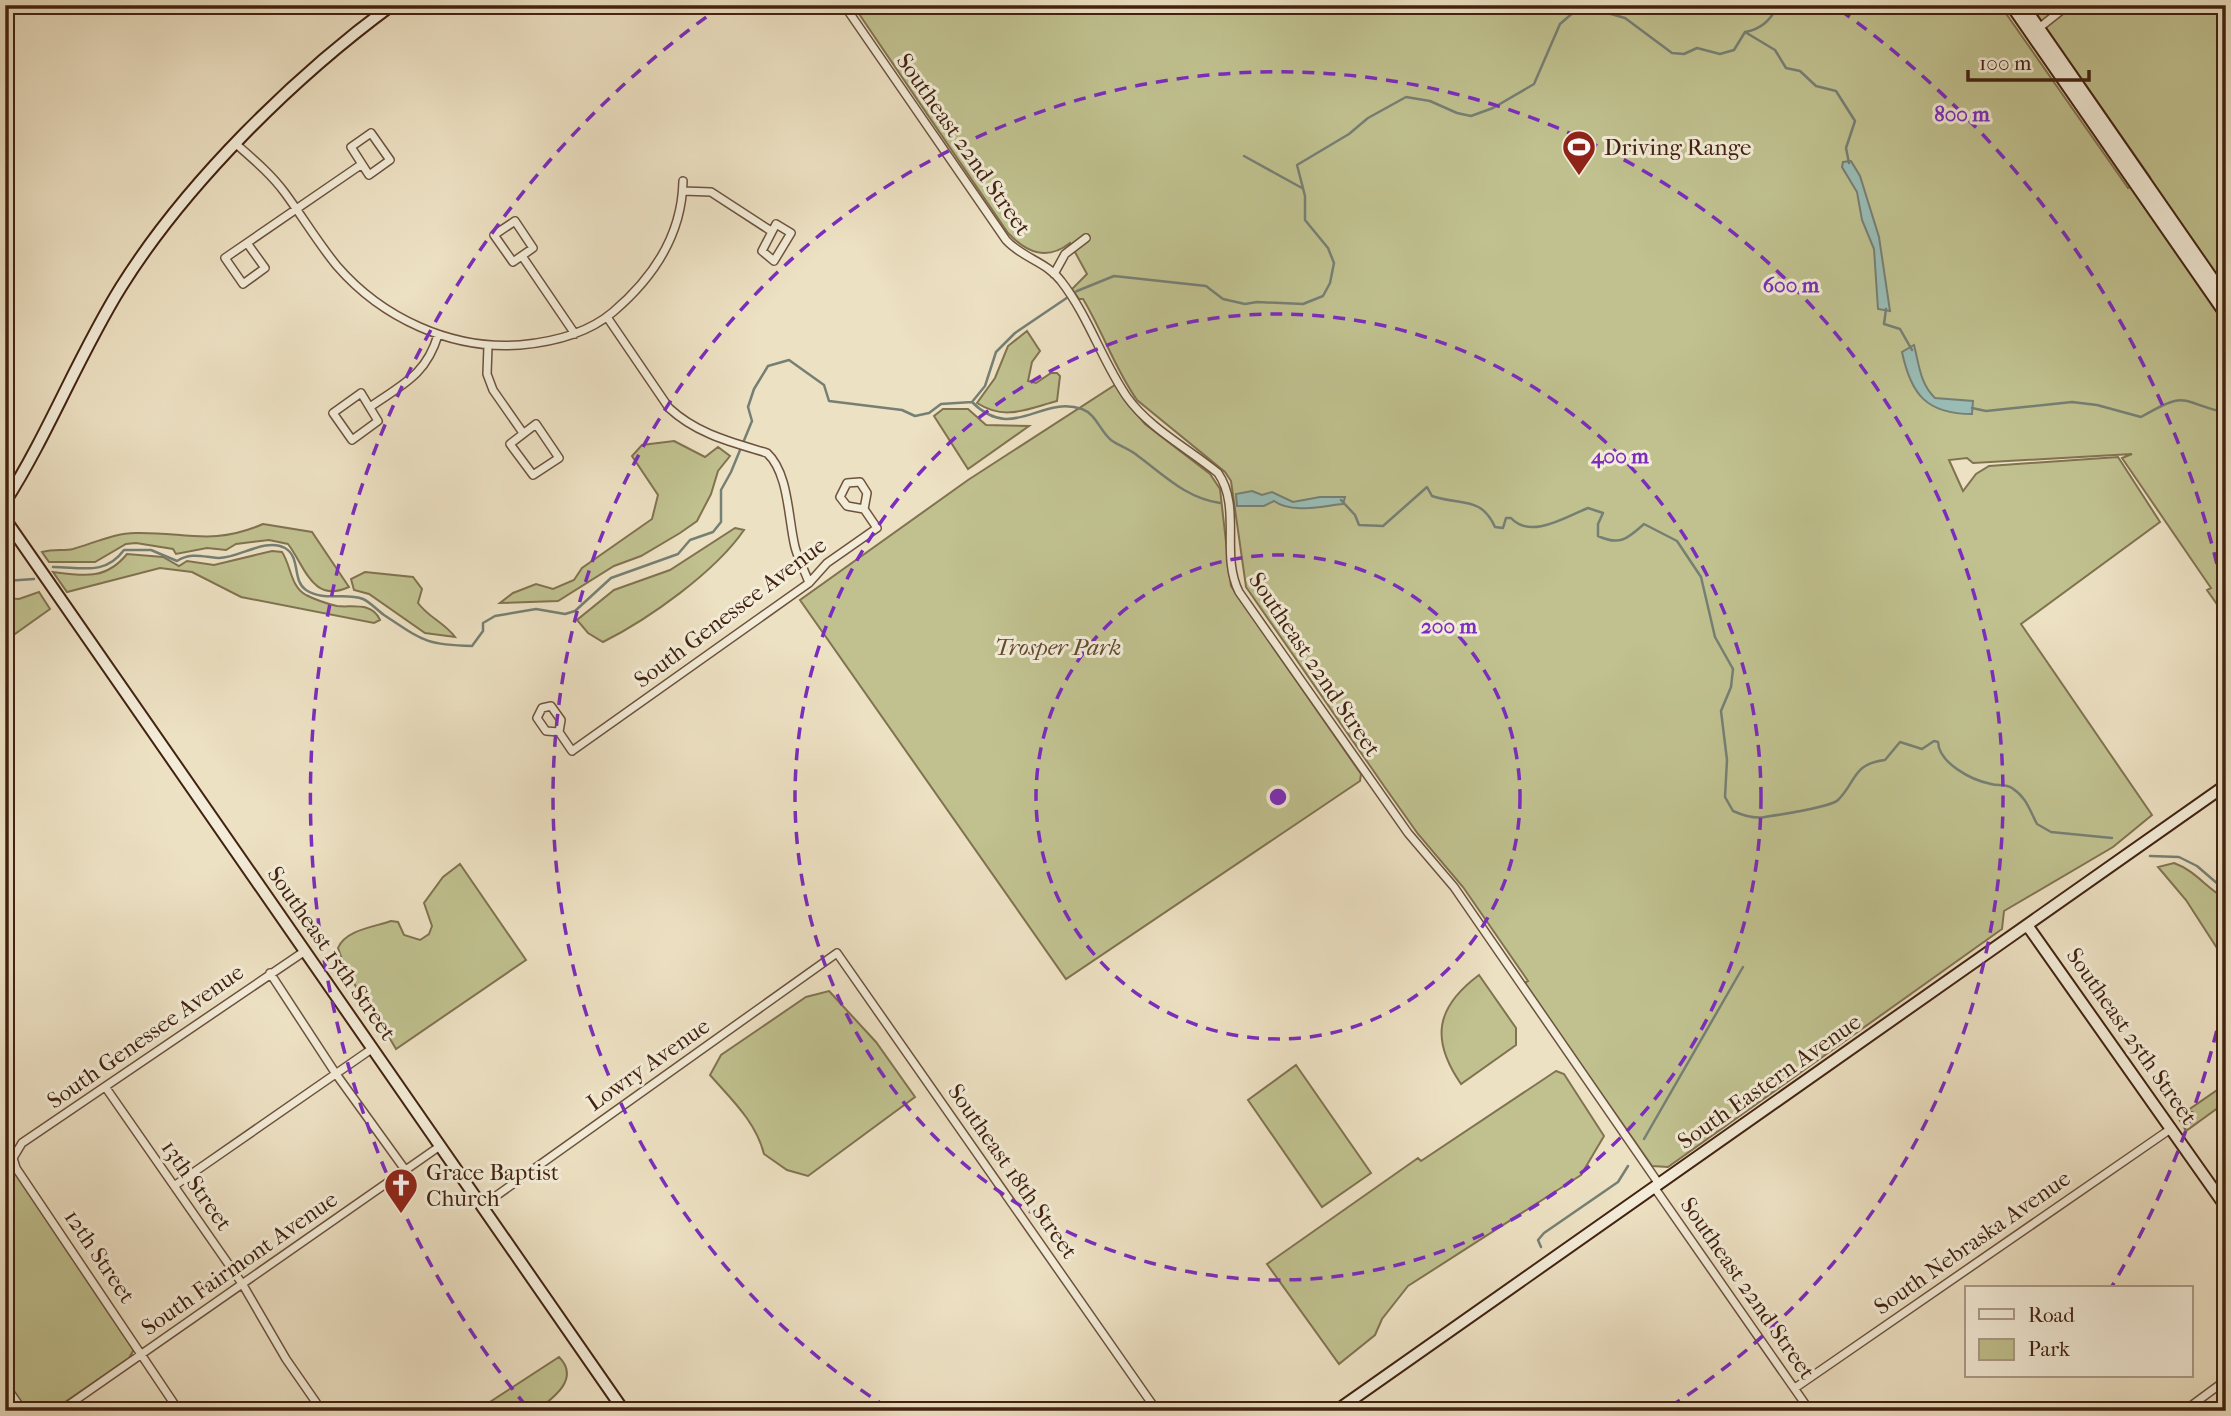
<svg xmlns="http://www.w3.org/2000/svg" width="2231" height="1416" viewBox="0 0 2231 1416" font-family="'IM FELL French Canon',serif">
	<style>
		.green { fill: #c0c18f; stroke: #817250; stroke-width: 2 }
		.water { fill: #99bdb6; stroke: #767f74; stroke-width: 2 }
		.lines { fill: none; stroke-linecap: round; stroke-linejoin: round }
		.stream { stroke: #767f74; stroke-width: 2.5 }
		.street-casing { stroke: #6d523e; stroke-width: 10 }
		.secondary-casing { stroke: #422211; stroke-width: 14 }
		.street { stroke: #f3ecd8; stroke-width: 7 }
		.secondary { stroke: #f3ecd8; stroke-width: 10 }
		.ring { fill: none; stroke: #7b2cbf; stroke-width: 3.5; stroke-dasharray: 12 9 }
		.labels { text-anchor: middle; stroke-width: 6; stroke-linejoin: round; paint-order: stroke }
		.street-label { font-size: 23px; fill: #422211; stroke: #f3ecd8 }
		.poi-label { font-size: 23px; fill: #422211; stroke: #f3ecd8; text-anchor: start }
		.park-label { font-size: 23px; font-style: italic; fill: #624a30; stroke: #f3ecd8 }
		.centre { fill: #7b2cbf; stroke: #f3ecd8; stroke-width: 3.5 }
		.ring-label { font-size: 21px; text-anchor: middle; font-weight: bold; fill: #7b2cbf; stroke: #f3ecd8; stroke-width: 6; stroke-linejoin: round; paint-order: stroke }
	</style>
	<rect width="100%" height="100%" fill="#ede1c3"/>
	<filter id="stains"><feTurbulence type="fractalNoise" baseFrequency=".00286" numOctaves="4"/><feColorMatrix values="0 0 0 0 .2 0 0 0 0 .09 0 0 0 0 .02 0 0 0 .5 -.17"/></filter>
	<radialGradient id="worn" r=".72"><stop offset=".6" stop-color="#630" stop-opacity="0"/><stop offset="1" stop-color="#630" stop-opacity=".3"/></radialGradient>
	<path class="green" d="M853,5H2000L2128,188L2150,177L2030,5H2226V617L2207,590L2211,588L2122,458L2132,454L1973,463L1967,458L1949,460L1963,491L1976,474L1989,466L2118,457L2160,522L2021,624L2152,815L2113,847L2004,911L2002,929L1668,1167L1652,1166L1524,983L1528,981L1463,887L1418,834L1384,786L1246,587L1231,481L1225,472L1137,400C1115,369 1103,332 1083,299H1079L1072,289L1087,274L1070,243C1047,261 1027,253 1008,233Z
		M1027,331L1040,351L1032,362L1028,381L1036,383L1051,373H1057L1060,376L1057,401C1027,409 1005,421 977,403L995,378L1008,346Z
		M1118,383L1127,403L1145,424L1210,474L1220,489L1231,586L1361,774L1360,781L1066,979L800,600L968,480Z
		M943,409H968L986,425L1029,426L968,469L934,416Z
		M674,441L705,457L718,447L730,456L718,471L711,494L697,521L680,533L641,556L614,566L558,601L500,603L513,593L536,584L553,589L574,580L582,568L652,519L658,495L632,456L642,445Z
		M263,524L312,532L349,587C312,604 305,566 288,544L269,540L236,544L226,550L207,548L176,554L173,549L136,543L126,544L95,562H49L42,552C54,549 64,551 73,549C94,543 114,533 136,533C186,532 212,546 263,524Z
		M735,528L744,530C715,572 649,619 603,642L588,633L577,620L614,590L670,570Z
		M272,551L282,552C291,565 290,586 306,595C314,599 328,604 337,606C350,608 372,601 380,620L374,623L241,597L192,572L160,568L67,592L53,572C84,576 106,580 127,554L163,557L179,566L187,561L214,565Z
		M365,572L413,577L422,589L418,603C429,618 444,622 455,637L425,633L369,594L354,590L351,579Z
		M39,592L50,609L5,641V598L19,599Z
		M2174,863C2196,871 2206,888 2226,899V962L2186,900L2158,867Z
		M460,864L526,960L396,1049C377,1015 350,986 338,948C345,930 374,927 391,921L398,922L404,935L420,940L429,934L432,926L424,903L443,877Z
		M1479,975L1516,1028V1045L1461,1084C1430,1039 1436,1007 1479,975Z
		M829,991L876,1042L915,1097L808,1176L787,1170L764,1154C756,1122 732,1100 710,1075L721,1055L806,997Z
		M1296,1065L1371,1173L1322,1207L1248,1100Z
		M1556,1071L1564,1074L1604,1136L1581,1175L1408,1286L1382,1319L1375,1335L1339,1364L1267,1264L1418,1158L1421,1161Z
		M2226,1084V1102L2186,1131L2178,1117Z
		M5,1157L133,1345V1351L129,1358L52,1411H25L5,1381Z
		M559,1357C580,1378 555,1397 536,1411H476Z"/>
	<path class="water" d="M1851,161L1860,176L1879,237L1890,311L1878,309L1874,249L1862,220L1857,192L1842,167L1843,162Z
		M1914,345C1919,364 1920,384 1935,398L1973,401L1972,414C1927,414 1911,395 1902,352Z
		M1252,491L1262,495L1272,492L1293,502L1320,497H1345L1343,504C1322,506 1292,514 1274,501L1264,506H1237L1236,494Z"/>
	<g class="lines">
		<path class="stream" d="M1594,6L1604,12L1625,18L1672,53L1684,54L1697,48L1720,54L1734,50L1745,32
			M1745,32L1775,50L1786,68L1800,71L1816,86L1836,91L1855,121L1846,148L1849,163
			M1745,32C1762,29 1770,20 1779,5
			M1244,156L1302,188
			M1886,309L1884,324L1900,329L1912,350
			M972,402C1013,443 1040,395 1082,409C1096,414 1100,431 1111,440C1119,446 1130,449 1138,456C1165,476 1186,498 1220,503
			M1972,408L1986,411L2072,402L2097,405L2141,417C2189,389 2178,402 2226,413
			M1341,500L1355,515L1359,525L1383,526L1427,487L1432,496C1462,506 1481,496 1495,527L1503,528L1506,518H1511C1531,540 1567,516 1588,508L1603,513L1598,524V536C1620,546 1627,539 1644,524L1677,541L1701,577L1715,637L1733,669L1731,687L1721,711L1727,760L1725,797L1733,811C1742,815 1755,819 1765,817C1778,815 1831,807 1838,800C1857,781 1852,764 1885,760L1900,742L1922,749L1934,741L1938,742C1939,763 1971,780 1991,784C1998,786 2006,784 2012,788C2027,798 2029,809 2037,824L2051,832L2112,838
			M53,567C81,567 105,576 124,550H151L177,561C191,552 203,557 218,558C238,559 265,537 285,548C301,557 292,581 306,590C324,602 345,592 363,599C370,602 377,610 384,615C422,640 425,645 472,646L483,631V623L495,616L536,609L565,614L575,611L611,578L678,554L690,540L713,532L721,522V490L731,472L752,421L748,407L754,389L768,366L789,360L824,385L829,401L902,410L915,416L929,413L941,404L972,402L985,386L996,352L1015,333L1077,291L1114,276L1206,286L1223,299L1245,304L1257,302L1303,304L1323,296L1330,283L1334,263L1328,248L1305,220V196L1297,165L1349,134L1368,118L1406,97L1430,101L1457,113L1471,116L1493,108L1534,84L1560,24L1575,11L1593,5
			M5,581L34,579
			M2150,856L2179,857L2197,866L2226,891
			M1644,1139L1743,967
			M1541,1247L1538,1240L1544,1233L1618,1182L1628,1166"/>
		<g class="street-casing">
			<path id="street" d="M844,5L1006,240C1022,258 1047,262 1061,281C1089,317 1102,361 1127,397C1149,428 1189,449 1218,473C1242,508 1220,554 1239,592L1408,833L1454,887L1659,1184
				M2039,28L2068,5
				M371,133L390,160L369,175L351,147Z
				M236,144C253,159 271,174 285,193C302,216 318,243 337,266C382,318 451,350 520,345C554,342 587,334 613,312C653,278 682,234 683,181
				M683,191L711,192L771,231
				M515,221L533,248L513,262L494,235Z
				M776,224L791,233L774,261L762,251Z
				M247,243L265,268L243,284L225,258L362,164
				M522,256L575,334
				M1054,274L1065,254L1086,238
				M607,317L669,408C697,434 731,442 767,453C789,473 788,519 795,547C798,559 805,571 809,583
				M488,346L487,374L493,390L523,433
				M361,393L378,421L352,440L333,413Z
				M370,407C403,384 426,375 438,335
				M536,424L559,458L533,475L510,444Z
				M559,732L546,731L537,718L542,708L551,706L561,720L559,732L572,751L809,583L827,563L877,528L864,509L867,493L860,482L847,483L840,497L847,506L864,509
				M270,973L336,1074L406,1171
				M106,1088L243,1285L286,1359L322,1411
				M174,1186L373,1048
				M1654,1187L1810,1411
				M482,1206L837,953L1157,1411
				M5,1385L23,1411
				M1795,1388L2172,1128
				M60,1411L440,1146
				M179,1411L16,1168L13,1158L22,1143L305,951
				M2184,1411L2226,1380"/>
		</g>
		<g class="secondary-casing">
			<path id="secondary" d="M2011,5L2226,315
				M2023,5L2226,298
				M5,502C49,433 78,356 121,287C186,183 294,77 392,5
				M5,519L624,1411
				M2027,925L2226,1207
				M1336,1411L2226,785"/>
		</g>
		<use href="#street" class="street"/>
		<use href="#secondary" class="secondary"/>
	</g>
	<g class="ring">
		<circle cx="1278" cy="797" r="242"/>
		<circle cx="1278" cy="797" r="483"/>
		<path d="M888 1408A725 725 0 1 1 1668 1408"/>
		<path d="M2226 990A967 967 0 0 1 2111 1288M526 1406A967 967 0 0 1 716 10M1840 10A967 967 0 0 1 2226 604"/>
	</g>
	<defs>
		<g id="stadium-pin" transform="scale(1.75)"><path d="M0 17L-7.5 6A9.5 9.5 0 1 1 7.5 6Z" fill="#8f2418" stroke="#f3ecd8"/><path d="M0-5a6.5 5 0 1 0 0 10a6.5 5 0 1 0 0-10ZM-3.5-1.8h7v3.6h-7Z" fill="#fff"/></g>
		<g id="church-pin" transform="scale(1.75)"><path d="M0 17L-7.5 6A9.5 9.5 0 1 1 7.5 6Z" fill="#8f2418" stroke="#f3ecd8"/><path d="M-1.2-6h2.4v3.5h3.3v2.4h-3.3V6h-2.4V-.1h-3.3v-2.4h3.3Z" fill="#fff"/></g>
	</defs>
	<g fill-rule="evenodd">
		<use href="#stadium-pin" x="1579" y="147"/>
		<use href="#church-pin" x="401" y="1185"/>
	</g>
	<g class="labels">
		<g class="street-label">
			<text transform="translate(964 144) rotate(55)" y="8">Southeast 22nd Street</text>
			<text transform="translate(730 612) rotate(-37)" y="8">South Genessee Avenue</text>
			<text transform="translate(1315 664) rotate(56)" y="8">Southeast 22nd Street</text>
			<text transform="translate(332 953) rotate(55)" y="8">Southeast 15th Street</text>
			<text transform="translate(145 1036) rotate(-35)" y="8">South Genessee Avenue</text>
			<text transform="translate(2132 1036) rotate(55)" y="8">Southeast 25th Street</text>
			<text transform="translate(648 1064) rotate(-35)" y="8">Lowry Avenue</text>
			<text transform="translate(1769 1081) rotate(-35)" y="8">South Eastern Avenue</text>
			<text transform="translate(1013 1171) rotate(55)" y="8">Southeast 18th Street</text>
			<text transform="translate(197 1185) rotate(55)" y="8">13th Street</text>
			<text transform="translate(1972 1242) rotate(-35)" y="8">South Nebraska Avenue</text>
			<text transform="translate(100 1256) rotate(56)" y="8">12th Street</text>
			<text transform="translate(239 1263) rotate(-35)" y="8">South Fairmont Avenue</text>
			<text transform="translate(1748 1288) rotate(55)" y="8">Southeast 22nd Street</text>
		</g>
		<g class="poi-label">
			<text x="1604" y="155">Driving Range</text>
			<text x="426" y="1180">Grace Baptist<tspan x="426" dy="26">Church</tspan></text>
		</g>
		<g class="park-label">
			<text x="1058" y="655">Trosper Park</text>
		</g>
	</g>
	<circle cx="1278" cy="797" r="10" class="centre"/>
	<g class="ring-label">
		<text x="1962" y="121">800 m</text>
		<text x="1791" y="292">600 m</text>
		<text x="1620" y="463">400 m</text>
		<text x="1449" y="633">200 m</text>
	</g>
	<rect width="2231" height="1416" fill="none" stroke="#ede1c3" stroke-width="28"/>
	<rect x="7" y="7" width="2217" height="1402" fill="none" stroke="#422211" stroke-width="3.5"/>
	<rect x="14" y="14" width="2203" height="1388" fill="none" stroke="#422211" stroke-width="2"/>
	<rect x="1965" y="1286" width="228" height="91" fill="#f3ecd8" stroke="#ac9b88" stroke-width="2"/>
	<rect x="1979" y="1309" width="35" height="10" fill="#f3ecd8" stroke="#ac9b88" stroke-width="2"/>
	<text x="2028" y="1322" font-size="21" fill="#422211">Road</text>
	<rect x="1979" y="1339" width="35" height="21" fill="#c0c18f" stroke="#ac9b88" stroke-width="2"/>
	<text x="2028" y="1356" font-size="21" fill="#422211">Park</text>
	<path d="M1968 70v10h121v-10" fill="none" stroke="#422211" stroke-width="3.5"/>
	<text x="1979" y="70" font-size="21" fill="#422211" stroke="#f3ecd8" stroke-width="5" paint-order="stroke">100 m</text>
	<rect width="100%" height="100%" filter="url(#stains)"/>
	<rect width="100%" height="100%" fill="url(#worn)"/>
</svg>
